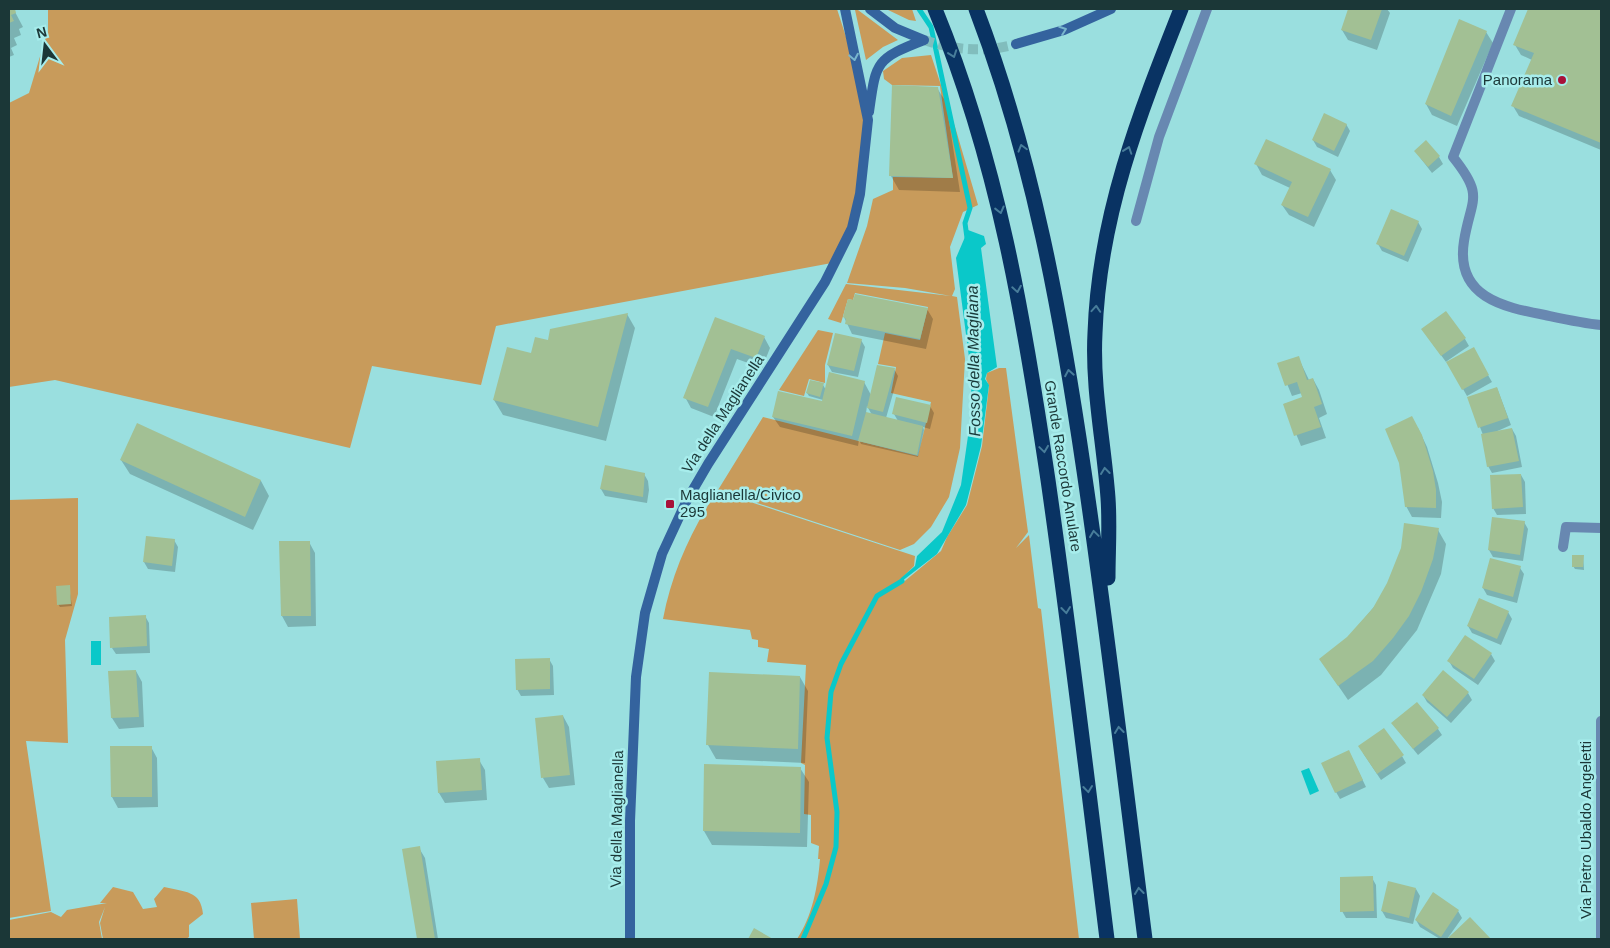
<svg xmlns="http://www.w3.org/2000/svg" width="1610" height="948" viewBox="0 0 1610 948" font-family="Arial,sans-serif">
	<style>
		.green { fill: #c89b5b }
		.water { fill: #0ac8c9 }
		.shadow { fill: #0003; fill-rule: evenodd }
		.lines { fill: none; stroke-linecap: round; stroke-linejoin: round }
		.stream { stroke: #0ac8c9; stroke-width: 5 }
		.building { fill: #a2c094 }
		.secondary-tunnel { stroke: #81bdbd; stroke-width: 10; stroke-dasharray: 10 5; stroke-linecap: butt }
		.street { stroke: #6888b1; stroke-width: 10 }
		.secondary { stroke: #34639e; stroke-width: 10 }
		.highway { stroke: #093363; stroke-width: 15 }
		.oneway { stroke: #79b6cd }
		.oneway2 { stroke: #487d9a }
		.poi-dot { fill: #a81139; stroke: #a7edec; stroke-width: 2 }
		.labels { text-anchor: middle; stroke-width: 5; stroke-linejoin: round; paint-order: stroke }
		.poi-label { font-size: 15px; fill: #1b3737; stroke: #a7edec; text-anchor: end }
		.street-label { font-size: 15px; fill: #1b3737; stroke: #a7edec }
		.water-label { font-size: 16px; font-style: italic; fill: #183939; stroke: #a7edec }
	</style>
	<rect width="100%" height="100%" fill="#9adfdf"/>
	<path class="green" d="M48,9H837L856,68L866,139L860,194L837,262L496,326L481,385L372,366L350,448L55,380L9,387V103L29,93L48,30Z
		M886,9H912L916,21L909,20Z
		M855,10H858L898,40L883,47L866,60Z
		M931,55L956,130L978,205L963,212L950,247L955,289L952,296L957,297L965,359L960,448L949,497L931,527L914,544L900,550L718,490L763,417L918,456L931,402L891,393L896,367L878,364L885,333L920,340L928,307L855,293L853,300L848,299L841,323L828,319L846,284L951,296L905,288L847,283L867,226L873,199L893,190V177L953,178L940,86L892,85L884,79L883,71L902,58Z
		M818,330L833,333L825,365V383L809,379L804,396L779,390Z
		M999,368H1006L1028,532L1016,548L1029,535L1038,608L1041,609L1079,939H797C812,917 818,886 820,859H818L819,846L811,843V815L804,814L805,765L801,763L806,665L767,662L769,649L758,647V640L752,639L750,630L663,619C672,572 691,531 717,491L915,556L914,566L896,584L900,585L941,551L947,537L967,505L982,446L989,386L986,379L987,373Z
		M78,498V594L65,640L68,743L26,741L51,911L9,918V500Z
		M113,887L133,892L143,909L157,907L154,899L164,887C184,892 201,890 203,914L189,925V937L186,939H103L100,923L105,907L99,922L102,939H9V920L51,912L61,917L67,910L107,903H100Z
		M297,899L300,939H254L251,903Z"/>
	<path class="water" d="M968,230L984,236L986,244L981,248L997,367L987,373L985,379L989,385L981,446L966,505L937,554L897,585L901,578L915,566L917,556L942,532L961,485L972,408L970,365L956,258Z
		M91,641H101V665H91Z
		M1309,768L1319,791L1310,795L1301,771Z"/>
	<path class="shadow" d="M9,9L11,12L14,10L23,27L19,29L21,35L14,38L17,45L11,48L14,55L9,57Z
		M1349,9H1387L1390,13L1377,50L1348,40L1342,30Z
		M1530,9H1601V150L1519,116L1513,106L1532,60L1521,55L1515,45Z
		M1486,32L1493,43L1457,126L1432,115L1426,104Z
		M937,88L946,102L960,192L899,190L891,176Z
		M1346,124L1350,131L1338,157L1317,147L1313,140Z
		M1415,151L1439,157L1443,164L1432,173Z
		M1256,164L1330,170L1336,180L1314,227L1289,215L1282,205L1290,188L1262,175Z
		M1418,222L1422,229L1408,262L1382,251L1378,244Z
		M927,309L933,319L926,349L852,334L844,317Z
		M627,314L635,328L606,441L503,415L494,400L532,355L549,342Z
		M716,319L764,337L770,348L762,368L737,359L714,417L691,408L685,397Z
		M1427,336L1465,339L1469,346L1447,361L1448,362L1473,349L1492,382L1467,396L1447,361L1446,362Z
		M861,340L865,347L858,377L832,372L828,365Z
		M1298,357L1309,380L1313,379L1319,390L1327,414L1319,418L1326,438L1301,446L1284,404L1304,398L1302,393L1292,396L1279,364Z
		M894,369L898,376L886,418L898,421L894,414L930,406L934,413L930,429L923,427L924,430L918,457L861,444L859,440L858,446L780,427L773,417L823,402V400L809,396L807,393L823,385L826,390L864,382L871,395ZM867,406L872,415L866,413Z
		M1497,388L1511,425L1493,433L1512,429L1516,436L1522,467L1492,473L1488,466L1483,435L1469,398Z
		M138,425L261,481L269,496L253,530L130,474L121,460Z
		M1418,428L1427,447L1438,483L1442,502L1441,518L1412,517L1406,506Z
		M644,474L648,481L649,490L647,503L605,496L601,489Z
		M1521,475L1525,482L1526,514L1497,515L1493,508Z
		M1524,522L1528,529L1523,561L1493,557L1489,550Z
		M1438,530L1446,544L1441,574L1417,630L1381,675L1348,700L1320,659L1348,638Z
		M147,537L174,540L178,547L175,572L148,569L144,562Z
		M309,542L315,553L316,626L288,627L282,616Z
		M1583,556L1584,570L1575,569L1573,566Z
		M1520,568L1524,574L1517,603L1487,595L1483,588Z
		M69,587L72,606L60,607L58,604Z
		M1508,612L1512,619L1501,645L1472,633L1468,626Z
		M145,616L149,623L150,653L116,654L112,648Z
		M1491,654L1495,661L1478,685L1453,668L1449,661Z
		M549,659L553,666L554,695L521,696L517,689Z
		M136,671L142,682L144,727L119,729L112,718L110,672Z
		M800,677L808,691L805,763L716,759L708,745Z
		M1468,693L1472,700L1451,723L1427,702L1423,695Z
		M563,716L569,727L575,785L549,788L543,778Z
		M1393,724L1438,729L1442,735L1418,755Z
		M151,747L157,758L158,807L118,808L112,797Z
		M1363,753L1402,756L1406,763L1381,780Z
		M1352,758L1366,787L1340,799L1336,792Z
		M479,760L485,770L487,800L445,803L439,793Z
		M800,768L809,782L807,847L712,845L704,831Z
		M419,848L425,858L438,939H418L404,850Z
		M1372,878L1376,885L1377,918H1346L1342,911Z
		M1416,889L1420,896L1413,924L1386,918L1382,911Z
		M1458,911L1462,918L1447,939H1440L1420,927L1416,920Z
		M1470,919L1489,939H1450L1449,937Z"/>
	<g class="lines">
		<path class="stream" d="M919,9L931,27L970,208L965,223L967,238
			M803,939L826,884L836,847L837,812L827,738L831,692L841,664L877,596L902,581"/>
	</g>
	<path class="building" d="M9,9H15L16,13L11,15L14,21L9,23Z
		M1348,9H1382L1371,40L1341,30Z
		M1528,9H1601V143L1511,106L1534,53L1513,45Z
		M1459,19L1487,31L1451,116L1425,104Z
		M892,85L938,87L953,178L889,176Z
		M1324,113L1347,124L1334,151L1312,140Z
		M1266,139L1331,169L1308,217L1281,205L1292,182L1254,164Z
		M1426,140L1440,156L1428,167L1414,151Z
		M1391,209L1419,221L1404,256L1376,244Z
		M855,294L928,308L920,339L845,324L846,319L843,317L845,309L848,299L853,300Z
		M1446,311L1466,338L1441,356L1421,329Z
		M628,313L598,427L493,400L507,347L531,353L535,337L548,340L550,329Z
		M715,317L765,336L756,358L731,349L708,407L683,398Z
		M835,333L862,339L854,371L827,365Z
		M1474,347L1489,375L1462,390L1446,362Z
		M1299,356L1307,380L1313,378L1322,404L1314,407L1321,427L1294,436L1283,404L1302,397L1297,382L1285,386L1277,363Z
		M877,365L895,368L883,412L867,408Z
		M829,372L865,381L852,436L772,417L778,391L822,401Z
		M810,380L824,383L820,397L806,393Z
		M1497,387L1508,418L1478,428L1467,397Z
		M896,397L931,405L927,423L892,414Z
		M866,412L923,426L917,455L858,441Z
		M1412,416L1422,435L1433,471L1436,490V508L1405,507L1399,463L1385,429Z
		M137,423L261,480L245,517L120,460Z
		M1512,428L1519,461L1487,467L1481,434Z
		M605,465L645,473L643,497L600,489Z
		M1521,474L1523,507L1492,509L1490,475Z
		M1492,517L1525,521L1520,555L1488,550Z
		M1404,523L1439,528L1433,559L1421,592L1409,616L1393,638L1373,661L1338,686L1319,659L1347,637L1373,608L1387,583L1401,548Z
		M146,536L175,539L172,566L143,562Z
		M279,541H310L311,616H281Z
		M1572,555H1584L1583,567H1572Z
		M1490,558L1521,566L1513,597L1482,588Z
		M70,585L71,604L57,605L56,586Z
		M1479,598L1509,611L1497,639L1467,626Z
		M146,615L147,646L110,648L109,617Z
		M1465,635L1492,653L1474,679L1447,661Z
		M550,658V689L516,690L515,659Z
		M136,670L139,717L111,718L108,671Z
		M1443,670L1469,692L1447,717L1422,695Z
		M709,672L800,676L798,749L706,745Z
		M1417,702L1439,728L1413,749L1391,723Z
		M563,715L570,775L541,778L535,718Z
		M1384,728L1404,755L1377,774L1358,746Z
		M110,746H152V797H111Z
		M1349,750L1363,780L1335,793L1321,763Z
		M480,758L482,790L438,793L436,761Z
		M704,764L801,767L800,833L703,831Z
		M420,846L435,939H417L402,849Z
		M1373,876L1374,911L1340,912V877Z
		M1388,881L1416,888L1409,918L1381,911Z
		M1433,892L1459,910L1441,937L1415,920Z
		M1470,917L1491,939L1448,938Z
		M754,928L773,939H748Z"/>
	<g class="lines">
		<path class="secondary-tunnel" d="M924,40C954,50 985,53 1016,44"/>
		<path class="street" d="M1511,9L1453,157C1485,197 1471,198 1464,241C1455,297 1503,307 1545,315C1564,319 1582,323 1601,325
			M1136,221L1159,137L1207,9
			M1563,547L1566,527L1601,528
			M1601,939V721"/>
		<path class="secondary" d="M870,9L895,28L924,40
			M1016,44L1064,30L1111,9
			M869,112C876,62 875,59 924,40
			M630,939V821L636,677L645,613L662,554L687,500L708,464L825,282L852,228L860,194L868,120L845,9"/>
		<path class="highway" d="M935,9C998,162 1024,318 1048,480C1070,633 1088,786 1107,939
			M976,9C1033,158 1061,314 1084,471C1107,627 1125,783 1145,939
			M1108,578C1108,552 1110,525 1108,498C1104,443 1092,388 1095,333C1099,216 1139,115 1181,9"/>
	</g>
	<defs><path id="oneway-chevron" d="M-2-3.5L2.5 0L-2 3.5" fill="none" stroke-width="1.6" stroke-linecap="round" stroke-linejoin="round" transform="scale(1.25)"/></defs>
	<g class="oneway">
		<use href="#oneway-chevron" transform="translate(1063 30) rotate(-20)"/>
		<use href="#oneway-chevron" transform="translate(854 57) rotate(79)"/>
	</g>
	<g class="oneway2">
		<use href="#oneway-chevron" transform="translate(953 54) rotate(70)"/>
		<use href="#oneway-chevron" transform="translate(1022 148) rotate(-106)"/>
		<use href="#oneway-chevron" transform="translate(1128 150) rotate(-71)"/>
		<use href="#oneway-chevron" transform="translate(1000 210) rotate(76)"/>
		<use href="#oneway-chevron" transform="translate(1017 289) rotate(80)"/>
		<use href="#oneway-chevron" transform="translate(1096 309) rotate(-86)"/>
		<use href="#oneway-chevron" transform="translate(1069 373) rotate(-100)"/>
		<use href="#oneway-chevron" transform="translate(1044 449) rotate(82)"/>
		<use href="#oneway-chevron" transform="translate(1105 471) rotate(-97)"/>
		<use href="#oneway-chevron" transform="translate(1094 534) rotate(-98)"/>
		<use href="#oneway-chevron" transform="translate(1066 610) rotate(83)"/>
		<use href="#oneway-chevron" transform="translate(1119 730) rotate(-97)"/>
		<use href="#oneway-chevron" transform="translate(1088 789) rotate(83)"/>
		<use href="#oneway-chevron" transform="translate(1139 891) rotate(-97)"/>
	</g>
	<g class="poi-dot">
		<circle cx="1562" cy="80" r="5"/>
		<rect x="665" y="499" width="10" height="10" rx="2.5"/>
	</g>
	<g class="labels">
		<g class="poi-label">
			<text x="1552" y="85">Panorama</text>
			<text x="680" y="500" text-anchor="start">Maglianella/Civico<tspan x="680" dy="17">295</tspan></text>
		</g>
		<g class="street-label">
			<text transform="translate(723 414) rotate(-57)" y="5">Via della Maglianella</text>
			<text transform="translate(1063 466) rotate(81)" y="5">Grande Raccordo Anulare</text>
			<text transform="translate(617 819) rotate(-89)" y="5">Via della Maglianella</text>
			<text transform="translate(1586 830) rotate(-90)" y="5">Via Pietro Ubaldo Angeletti</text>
		</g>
		<g class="water-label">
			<text transform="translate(973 361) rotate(-91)" y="6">Fosso della Magliana</text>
		</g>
	</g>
	<rect width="1610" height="948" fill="none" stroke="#1b3737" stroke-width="20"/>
	<g transform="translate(45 45) rotate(345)" stroke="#a7edec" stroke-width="4" paint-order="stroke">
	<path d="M0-4L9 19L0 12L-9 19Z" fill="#1b3737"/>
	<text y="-8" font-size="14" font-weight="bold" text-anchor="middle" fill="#1b3737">N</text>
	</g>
</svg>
